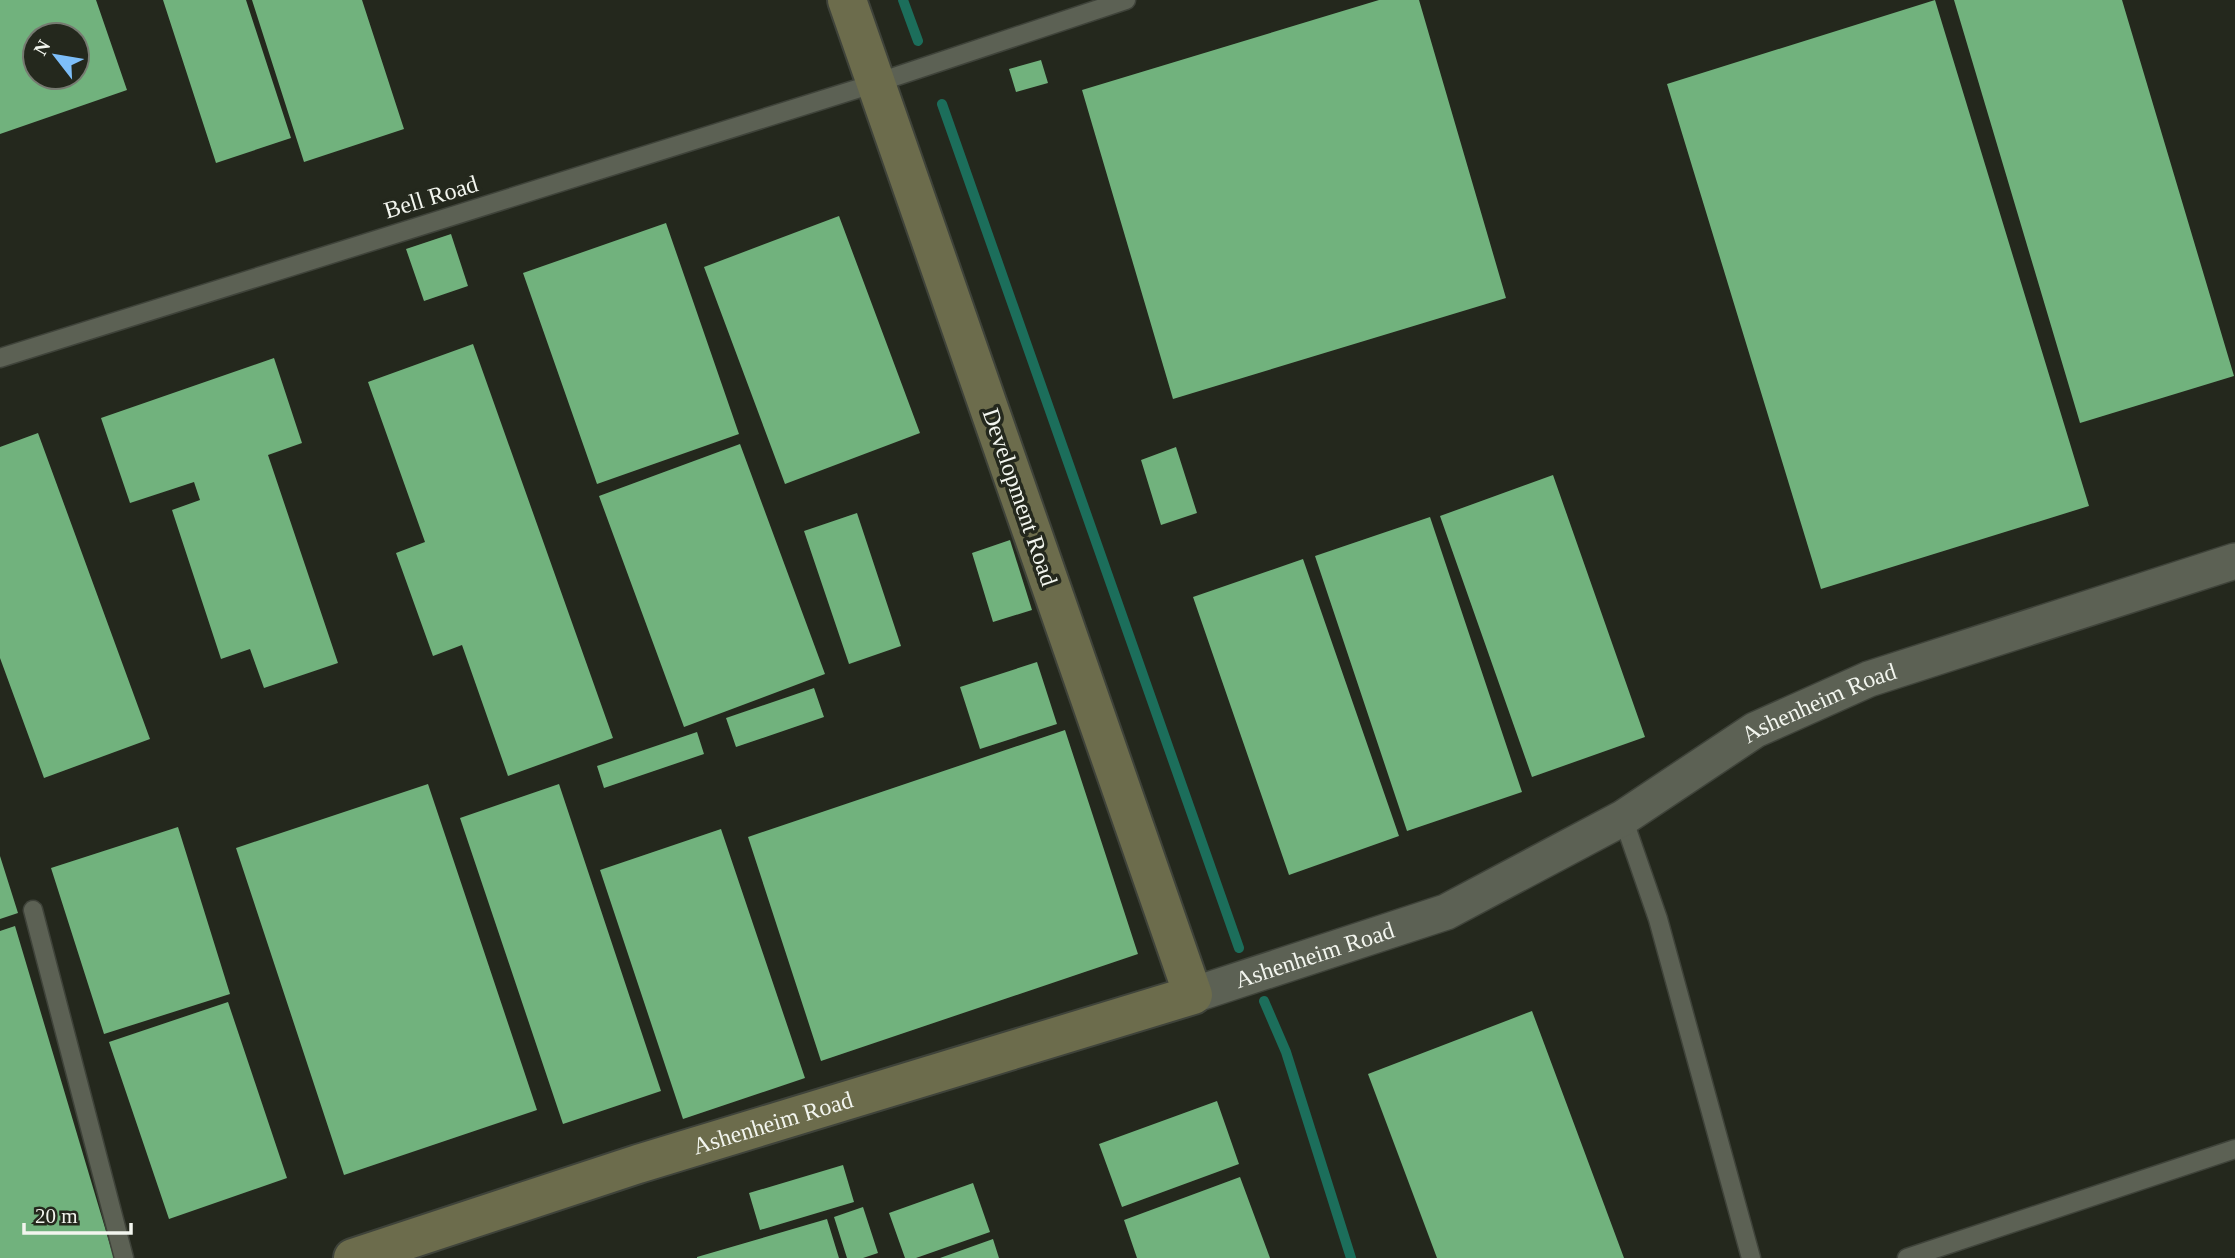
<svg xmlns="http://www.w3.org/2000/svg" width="2235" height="1258" viewBox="0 0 2235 1258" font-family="Georgia,serif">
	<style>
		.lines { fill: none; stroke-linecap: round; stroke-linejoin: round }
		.stream { stroke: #1c6e5b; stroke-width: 10 }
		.building { fill: #71b27d; fill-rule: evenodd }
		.lane-casing { stroke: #3f433a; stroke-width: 21 }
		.street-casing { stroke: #3f433a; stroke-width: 38 }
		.secondary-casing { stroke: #3f433a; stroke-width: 42 }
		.lane { stroke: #5c6154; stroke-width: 18 }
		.street { stroke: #5c6154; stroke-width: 35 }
		.secondary { stroke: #6c6c4c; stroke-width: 38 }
		.labels { text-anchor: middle; stroke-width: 7; stroke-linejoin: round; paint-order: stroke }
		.street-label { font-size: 24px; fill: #f2f5ee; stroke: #24281d }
	</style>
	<rect width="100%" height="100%" fill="#24281d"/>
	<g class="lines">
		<path class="stream" d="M903,0L918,41
			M942,104L1239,948
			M1264,1001L1286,1052L1351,1258"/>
	</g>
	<path class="building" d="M0,0H96L127,90L0,134ZM35,35H77V77H35Z
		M163,0H246L291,138L216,163Z
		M252,0H362L404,129L304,162Z
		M1379,0H1419L1506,298L1173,399L1082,90Z
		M1935,0L2089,506L1821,589L1667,84Z
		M1954,0H2122L2234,376L2080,423Z
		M1041,60L1048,83L1016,92L1009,69Z
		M839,216L920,433L785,484L704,267Z
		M666,223L739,434L597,484L523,273Z
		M451,234L468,286L424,301L406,249Z
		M473,344L613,738L508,776L462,645L433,656L396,553L425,542L368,382Z
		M274,358L302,443L268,455L338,663L264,688L250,649L221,659L172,510L200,500L194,482L130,503L101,418Z
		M38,433L150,739L44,778L0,658V447Z
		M740,444L825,674L684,727L599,496Z
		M1176,447L1197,513L1161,525L1141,460Z
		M1553,475L1645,737L1532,777L1440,516Z
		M857,513L901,646L849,664L804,531Z
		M1430,517L1522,792L1407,831L1315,556Z
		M1010,540L1032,610L993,622L972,553Z
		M1303,559L1399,836L1289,875L1193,597Z
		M1037,662L1057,724L980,749L960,687Z
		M814,688L824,717L736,747L726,718Z
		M1065,730L1138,954L821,1061L748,837Z
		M697,732L704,754L604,788L597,766Z
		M428,784L537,1110L344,1175L236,848Z
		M559,784L661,1091L563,1124L460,818Z
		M178,827L230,994L104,1034L51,868Z
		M721,829L805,1078L683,1119L600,870Z
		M0,856L18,913L0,919Z
		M15,926L114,1258H0V931Z
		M228,1002L287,1178L169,1219L109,1042Z
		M1532,1011L1624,1258H1437L1368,1074Z
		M1217,1101L1239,1164L1122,1207L1099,1144Z
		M843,1165L854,1202L760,1230L749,1193Z
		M1240,1177L1270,1258H1137L1124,1220Z
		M973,1183L990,1232L916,1258H905L889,1213Z
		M863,1207L878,1253L863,1258H847L834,1217Z
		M827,1219L839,1258H697V1257Z
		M993,1239L999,1258H940Z"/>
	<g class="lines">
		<g class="lane-casing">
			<path id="lane" d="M0,358L876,83L1126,0
				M1623,818L1658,919L1751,1258
				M33,910L124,1258
				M1907,1258L2235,1149"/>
		</g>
		<g class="street-casing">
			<g id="street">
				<path id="s1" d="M1193,995L1446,912L1623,818L1755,730L1869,679L2235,561"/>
			</g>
		</g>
		<g class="secondary-casing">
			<g id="secondary">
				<path id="s2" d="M353,1258L638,1164L1193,995L847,0"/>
			</g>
		</g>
		<use href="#lane" class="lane"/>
		<use href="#street" class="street"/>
		<use href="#secondary" class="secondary"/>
	</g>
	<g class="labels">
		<g class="street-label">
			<text transform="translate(431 197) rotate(-17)" y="8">Bell Road</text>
			<text transform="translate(1020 497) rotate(71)" y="8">Development Road</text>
			<text dy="8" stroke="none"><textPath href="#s1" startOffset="695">Ashenheim Road</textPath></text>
			<text dy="8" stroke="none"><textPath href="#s1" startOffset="128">Ashenheim Road</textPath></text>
			<text dy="8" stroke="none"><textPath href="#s2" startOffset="441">Ashenheim Road</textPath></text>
		</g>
	</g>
	<g transform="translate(56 56) rotate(301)"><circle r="33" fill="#24281d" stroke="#767a71" stroke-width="2"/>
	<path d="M0-5L12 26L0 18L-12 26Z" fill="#7dbef9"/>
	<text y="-10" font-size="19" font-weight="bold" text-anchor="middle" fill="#f2f5ee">N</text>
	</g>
	<path d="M24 1223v10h107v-10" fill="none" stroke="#f2f5ee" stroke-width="3.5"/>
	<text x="35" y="1223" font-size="21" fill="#f2f5ee" stroke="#24281d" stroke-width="5" paint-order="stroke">20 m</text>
</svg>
